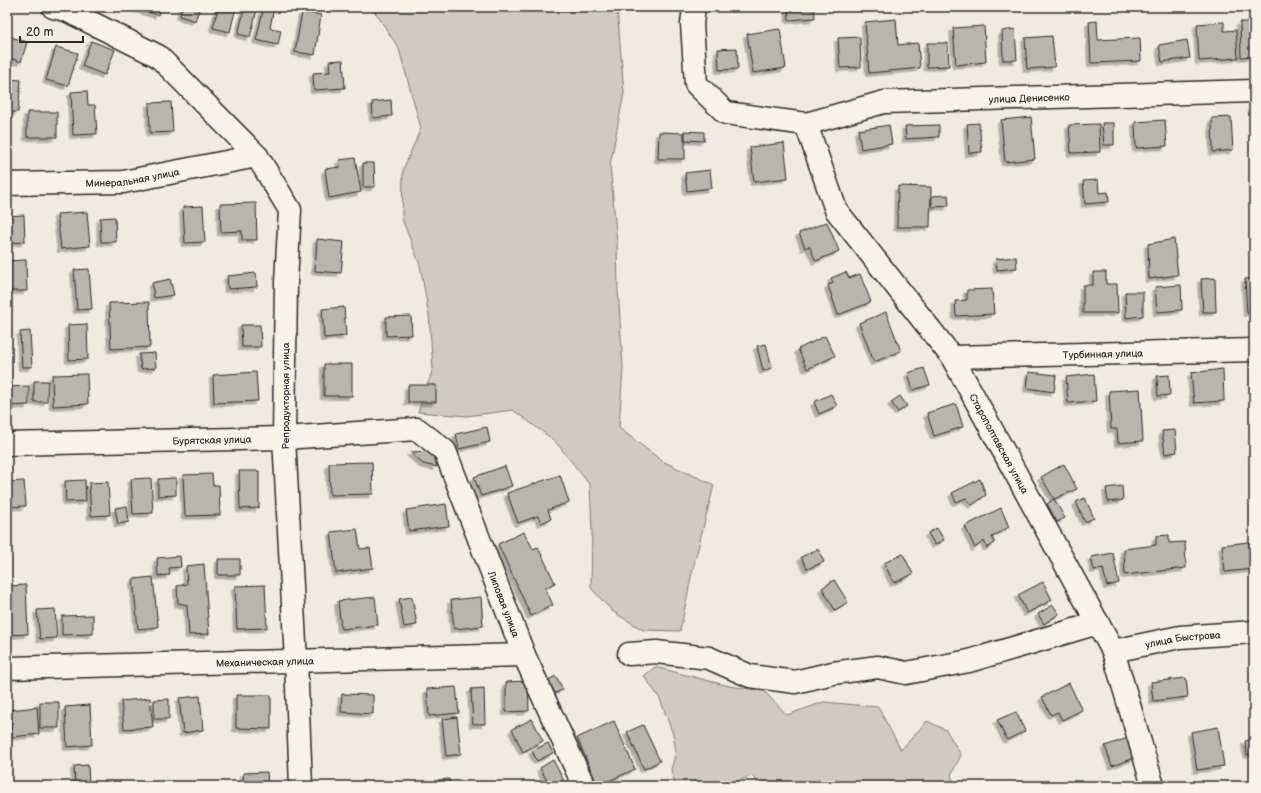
<svg xmlns="http://www.w3.org/2000/svg" width="1261" height="793" viewBox="0 0 1261 793" font-family="'Balsamiq Sans',sans-serif">
	<style>
		.green { fill: #cfcbc2; stroke: #7d7b76 }
		.building { fill: #b8b5ae; stroke: #2b2b2b; filter: url(#shadow) }
		.lines { fill: none; stroke-linecap: round; stroke-linejoin: round }
		.street-casing { stroke: #2b2b2b; stroke-width: 25 }
		.street { stroke: #f7f3e8; stroke-width: 22 }
		.labels { text-anchor: middle; stroke-width: 3; stroke-linejoin: round; paint-order: stroke }
		.street-label { font-size: 10px; fill: #2b2b2b; stroke: #f7f3e8 }
	</style>
	<defs>
		<filter id="shadow"><feDropShadow dx="-3.5" dy="3.5" stdDeviation="0" flood-color="#0004"/></filter>
	</defs>
	<rect width="100%" height="100%" fill="#efebe0"/>
	<filter id="ink" filterUnits="userSpaceOnUse"><feTurbulence type="fractalNoise" baseFrequency=".025" numOctaves="2"/><feDisplacementMap in="SourceGraphic" scale="8" xChannelSelector="R" yChannelSelector="G"/><feConvolveMatrix kernelMatrix="1 2 1 2 8 2 1 2 1" color-interpolation-filters="sRGB"/></filter>
	<g filter="url(#ink)">
		<path class="green" d="M372,7H617L624,93L610,165L617,243L618,290L623,367L619,428L662,461L714,485L693,568L680,631L643,630L612,611L591,588L592,532L590,485L555,441L513,410L467,416L418,412L433,369L429,315L420,265L402,219L403,170L421,128L399,49Z
			M655,667L729,686L764,691L787,715L824,702L878,707L901,750L927,721L946,730L961,755L951,775L955,786H761L752,776L720,786L675,785L671,770L676,752L673,734L660,699L644,676Z"/>
		<path class="building" d="M133,7H161L158,15Z
			M182,7H200L195,21L180,16Z
			M218,7H236L230,32L213,28Z
			M245,7L257,10L250,37L238,34Z
			M264,7H274L270,28L281,30L278,45L256,40Z
			M788,7H814L815,18L789,20Z
			M302,12L321,15L315,55L295,52Z
			M896,19L898,45L918,43L920,68L869,73L865,22Z
			M1097,21L1098,40L1140,38L1141,61L1091,63L1089,22Z
			M1224,22V31L1236,30L1238,58L1199,61L1197,24Z
			M1240,22H1254V56L1241,57Z
			M984,26L986,62L956,65L953,28Z
			M780,29L786,68L753,73L747,34Z
			M1015,29L1017,60H1003L1002,31Z
			M1052,36L1055,67L1027,69L1025,38Z
			M11,37L27,42L21,62L7,57V51Z
			M860,37L861,67L840,68L838,38Z
			M1187,40L1190,58L1162,62L1159,45Z
			M91,41L115,50L105,75L82,66Z
			M927,43H948L949,66L927,67Z
			M56,47L78,53L68,86L46,80Z
			M737,48L738,69L719,70L718,49Z
			M343,60L345,88L314,90L313,73L330,72L329,61Z
			M7,79L21,80L18,112H7Z
			M87,91L88,105H95L97,134L73,135L71,92Z
			M391,100L392,116L373,118L372,102Z
			M171,102L173,132L150,133L149,103Z
			M27,112H57V137H27Z
			M1031,117L1035,159L1005,162L1001,120Z
			M1231,117L1233,150L1213,152L1212,118Z
			M1165,120L1167,146L1136,148L1135,122Z
			M979,123L982,152L969,153L967,124Z
			M1102,123H1114V145H1104Z
			M1099,124L1100,152L1071,153L1069,125Z
			M889,125L892,144L861,149L858,130Z
			M939,125V137L906,139L905,126Z
			M684,131L704,132V141L684,140Z
			M659,132L685,133V159H658Z
			M784,143L788,178L754,182L750,147Z
			M355,158L361,192L329,198L325,169L340,167L339,160Z
			M363,163H374L375,187H363Z
			M710,170L712,188L687,191L685,173Z
			M1098,180L1099,193L1108,192L1109,202L1085,204L1083,181Z
			M898,186L931,187L930,227H897Z
			M948,195L949,206L932,207V196Z
			M256,203L257,240H242V231L221,232L220,204Z
			M203,206L205,242L185,243L183,207Z
			M87,212L90,246L61,249L57,214Z
			M24,215L25,242L7,243V216Z
			M115,217L116,242H101L100,218Z
			M827,222L839,251L816,261L809,246L805,248L799,233Z
			M317,239L344,242L341,273L315,271Z
			M1174,239L1178,275L1149,279L1148,244Z
			M1016,257L1017,268L997,270L996,259Z
			M26,260L27,291H7V261Z
			M89,269L92,309L77,310L74,270Z
			M846,272L849,278L860,274L871,302L838,315L828,285L833,283L831,278Z
			M1093,272H1106V284H1117L1118,313H1083V285H1093Z
			M256,273L257,287L228,289L227,276Z
			M1215,278L1216,312H1203L1201,279Z
			M1254,278V312L1247,313L1245,279Z
			M170,279L174,295L154,298L152,283Z
			M1181,285L1182,310L1157,312L1155,287Z
			M992,289L994,314L956,316L955,301L967,300V290Z
			M1125,292H1143V316L1126,318Z
			M149,302L150,347L111,349L109,303Z
			M344,307L346,336L324,338L322,309Z
			M886,312L901,351L874,362L859,323Z
			M411,316L412,335L386,336V317Z
			M87,324L88,359L69,360L68,325Z
			M241,325H260L261,347H242Z
			M30,331L32,367H22L20,332Z
			M825,336L835,356L807,369L798,349Z
			M766,344L772,368L763,371L757,346Z
			M155,353L156,368L141,369L139,354Z
			M324,364H352V396H324Z
			M924,368L930,385L913,390L908,373Z
			M1223,369L1224,401L1194,403L1191,373Z
			M256,372L258,401L214,403L213,375Z
			M1029,372L1056,375L1054,392L1027,388Z
			M87,374L88,404L53,406L52,375Z
			M1094,374L1096,401L1068,403L1066,377Z
			M1169,375L1170,395L1158,396L1157,376Z
			M34,381H48L47,402H34Z
			M408,385H436V402H408Z
			M29,386V405L8,406L7,387Z
			M1140,389L1143,441L1118,443L1117,429H1111L1109,391Z
			M831,394L837,406L819,414L814,402Z
			M900,396L907,406L898,412L891,402Z
			M956,404L963,427L934,436L927,413Z
			M487,427L490,442L459,449L456,434Z
			M1175,430L1177,452L1165,454L1162,431Z
			M432,451L437,467L423,464L410,452Z
			M372,462L373,494L330,495L329,463Z
			M1064,464L1077,489L1054,499L1041,477Z
			M505,466L512,486L481,496L474,477Z
			M239,471H259V508L240,509Z
			M212,474L213,485H219L220,515L185,516L183,475Z
			M560,475L569,502L548,510L551,519L541,523L538,516L518,523L507,493Z
			M151,478L153,513L133,514L131,479Z
			M176,478V495L158,496V479Z
			M980,479L986,495L972,505L966,498L956,502L952,493Z
			M85,480L86,501L66,502L65,481Z
			M24,481L26,506L7,507V482Z
			M108,482L110,515L91,516L89,483Z
			M1122,486L1123,500L1108,502L1106,488Z
			M1085,498L1094,518L1085,522L1076,502Z
			M1054,499L1065,518L1057,522L1047,504Z
			M446,504L449,526L409,531L406,510Z
			M127,506L129,522L118,524L115,508Z
			M1001,508L1009,527L992,537L995,543L987,548L984,541L975,548L965,526Z
			M937,528L944,540L935,545L928,533Z
			M357,529L360,549L370,548L373,568L336,573L331,532Z
			M524,532L533,549L538,547L555,583L545,588L553,605L531,616L498,544Z
			M1169,535V543L1185,542L1186,568L1125,575L1124,549L1156,545V536Z
			M1249,542L1252,569L1225,572L1222,545Z
			M818,549L824,562L807,569L801,557Z
			M1113,553L1119,583L1107,586L1103,568L1094,570L1091,557Z
			M903,554L913,574L894,583L884,563Z
			M180,556L181,567L169,568L170,575L158,576L157,558Z
			M218,559H240V575H218Z
			M204,564L209,634L189,635L187,605L178,603L177,586L187,584L186,566Z
			M153,577L158,627L138,629L133,579Z
			M834,580L848,602L835,610L822,588Z
			M1043,582L1052,600L1027,613L1018,595Z
			M26,585L28,634L7,635V586Z
			M265,585L267,628L237,629L235,586Z
			M375,597L378,625L341,629L338,601Z
			M412,597L417,625L404,627L399,599Z
			M481,597L483,626L454,629L451,600Z
			M1053,605L1059,614L1044,624L1038,614Z
			M55,609L57,638L40,639L37,610Z
			M93,615V634L62,635V616Z
			M556,676L563,690L555,693L548,680Z
			M1186,678L1188,697L1153,701L1151,682Z
			M528,681L529,711L506,712V682Z
			M1069,683L1082,710L1062,720L1058,712L1051,715L1042,697Z
			M456,687L459,713L429,716L427,689Z
			M484,688L485,724H473L471,689Z
			M342,694L373,695V714L341,712Z
			M236,695H271V729L236,728Z
			M200,696L203,730L183,733L179,698Z
			M150,698L153,727L124,729L121,701Z
			M169,699V719H154V700Z
			M40,702H59V728H40Z
			M90,705L92,745L67,747L65,707Z
			M37,707L39,734L12,737L10,710Z
			M1016,712L1025,731L1007,740L997,720Z
			M457,717L461,754L446,756L442,719Z
			M532,719L543,741L523,752L512,729Z
			M614,721L635,769L598,786L577,738Z
			M643,725L660,761L644,769L627,732Z
			M1218,727L1224,766L1197,770L1191,732Z
			M1128,738L1135,758L1112,766L1105,746Z
			M1254,739V754L1247,755L1245,741Z
			M548,743L553,753L537,761L532,751Z
			M553,760L564,781L556,786H550L540,768Z
			M88,765L89,786H75L74,766Z
			M267,772L268,786H229V785L244,784L243,773Z
			M449,779L450,786H439L438,780Z"/>
		<g class="lines">
			<g class="street-casing">
				<g id="street">
					<path d="M53,7L66,10L158,56L257,156L290,210L286,282L284,438L296,661L301,786"/>
					<path id="s1" d="M694,7L692,24L696,84L726,113L806,124L884,102L1254,91"/>
					<path id="s2" d="M806,124L836,210L952,357L1113,651L1153,786"/>
					<path id="s3" d="M7,184L123,182L257,156"/>
					<path id="s4" d="M952,357L1254,350"/>
					<path id="s5" d="M7,444L284,438L417,429L445,451L524,655L584,786"/>
					<path id="s6" d="M1113,651L1180,637L1254,632"/>
					<path d="M629,654L656,652L709,658L750,676L795,682L833,673L878,667L906,673L969,661L1098,623"/>
					<path id="s7" d="M7,668L524,655"/>
				</g>
			</g>
			<use href="#street" class="street"/>
		</g>
	</g>
	<g class="labels">
		<g class="street-label">
			<text dy="4" stroke="none"><textPath href="#s1" startOffset="426">улица Денисенко</textPath></text>
			<text dy="4" stroke="none"><textPath href="#s3" startOffset="126">Минеральная улица</textPath></text>
			<text dy="4" stroke="none"><textPath href="#s4" startOffset="151">Турбинная улица</textPath></text>
			<text transform="translate(285 396) rotate(-90)" y="4">Репродукторная улица</text>
			<text dy="4" stroke="none"><textPath href="#s5" startOffset="205">Бурятская улица</textPath></text>
			<text dy="4" stroke="none"><textPath href="#s2" startOffset="377">Старополтавская улица</textPath></text>
			<text dy="4" stroke="none"><textPath href="#s5" startOffset="610">Липовая улица</textPath></text>
			<text dy="4" stroke="none"><textPath href="#s6" startOffset="71">улица Быстрова</textPath></text>
			<text dy="4" stroke="none"><textPath href="#s7" startOffset="258">Механическая улица</textPath></text>
		</g>
	</g>
	<rect width="1261" height="793" fill="none" stroke="#f7f3e8" stroke-width="24"/>
	<rect x="12" y="12" width="1237" height="769" fill="none" stroke="#2b2b2b" stroke-width="1.5" filter="url(#ink)"/>
	<path d="M20 36v6h63v-6" fill="none" stroke="#2b2b2b" stroke-width="2"/>
	<text x="26" y="36" font-size="12" fill="#2b2b2b" stroke="#f7f3e8" stroke-width="3" paint-order="stroke">20 m</text>
</svg>
